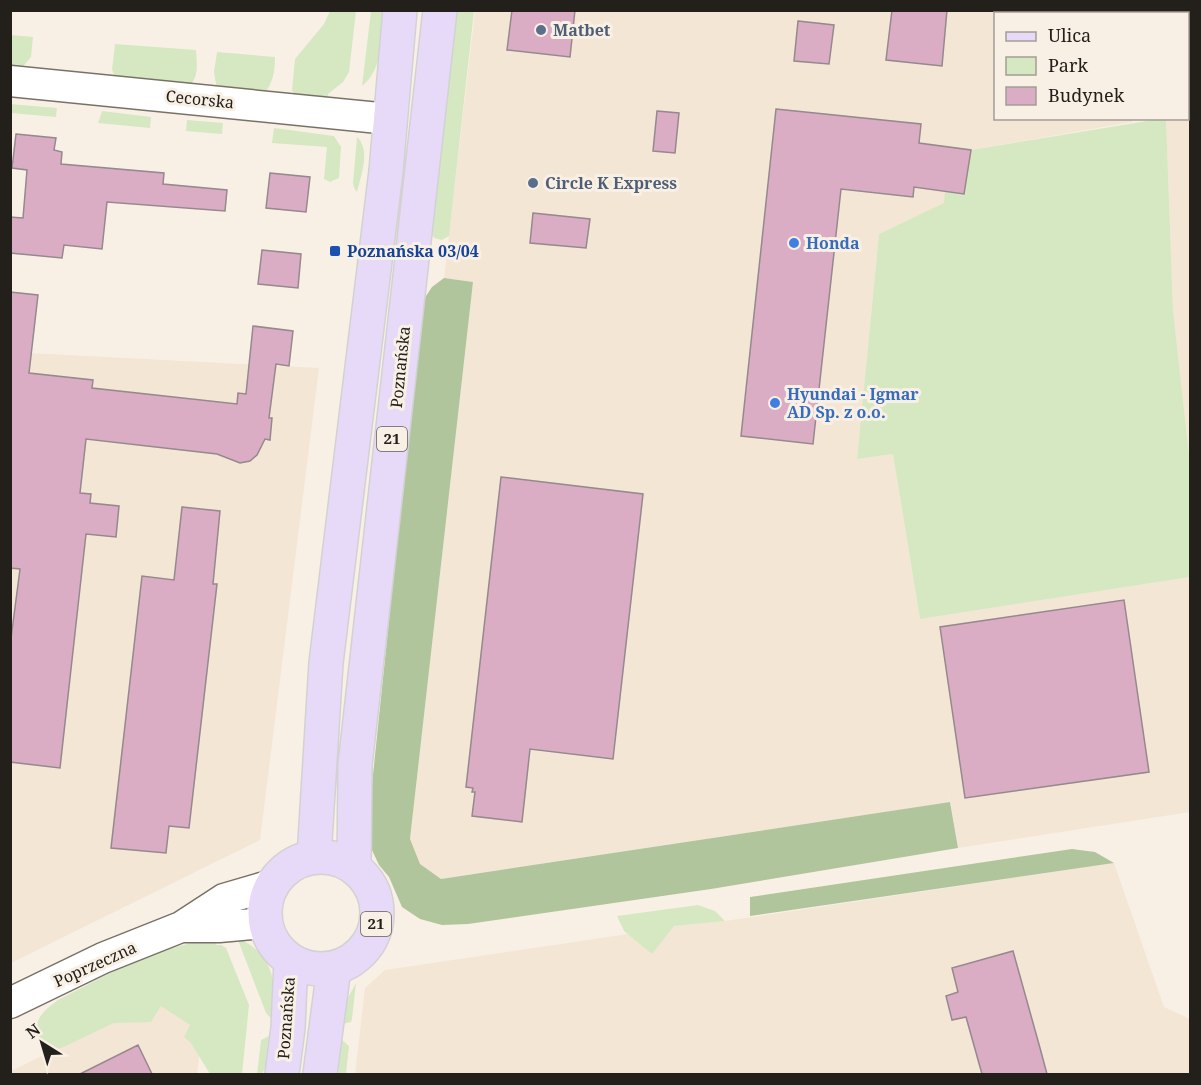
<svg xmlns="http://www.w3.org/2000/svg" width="1201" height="1085" viewBox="0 0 1201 1085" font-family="'Noto Serif',serif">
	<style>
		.built { fill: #f3e6d4 }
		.green { fill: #d5e8c2 }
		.forest { fill: #b1c59d }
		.building { fill: #daadc5; stroke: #95888e; stroke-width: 1.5 }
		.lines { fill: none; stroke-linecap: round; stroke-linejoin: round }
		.street-casing { stroke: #797167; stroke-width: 33 }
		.primary-casing { stroke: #d3d2d2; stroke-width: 36 }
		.street { stroke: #fff; stroke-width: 30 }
		.primary { stroke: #e7d9f8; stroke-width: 33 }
		.service-dot { fill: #5c6f8a; stroke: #f9f0e5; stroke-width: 2 }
		.shop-dot { fill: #3f7fe0; stroke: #f9f0e5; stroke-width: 2 }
		.transit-dot { fill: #1a4fb4; stroke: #f9f0e5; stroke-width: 2 }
		.labels { text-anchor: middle; stroke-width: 6; stroke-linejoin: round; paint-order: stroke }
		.shield { fill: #f9f0e5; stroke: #635e58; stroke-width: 1.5 }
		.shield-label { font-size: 15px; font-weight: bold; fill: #23201c }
		.service-label { font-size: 16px; font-weight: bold; fill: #4e5e75; stroke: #f9f0e5; text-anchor: start }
		.street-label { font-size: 16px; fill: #23201c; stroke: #f9f0e5 }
		.shop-label { font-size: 16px; font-weight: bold; fill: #366cbe; stroke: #f9f0e5; text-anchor: start }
		.transit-label { font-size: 16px; font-weight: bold; fill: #164399; stroke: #f9f0e5; text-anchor: start }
	</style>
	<rect width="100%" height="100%" fill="#f9f0e5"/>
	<path class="built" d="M475,11H1120V13L996,14V118H1132V122L971,150L964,194L879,234L857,459L893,454L920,619L1190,577V812L958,848L945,771L950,802L440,879L419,864L410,839L473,282L444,278Z
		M1164,11H1190V464L1173,310L1166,119L1188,118V14L1164,13Z
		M10,352L319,368L260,840L11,963Z
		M1114,863L1164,1007L1190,1019V1074H355L365,988L385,970L628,934L652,953L674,926L725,921Z
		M168,994L204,1018L197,1074H11V1071Z"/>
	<path class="green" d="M330,11H356L349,72L343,82L328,94L327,101L296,98L292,90L295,59L324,24Z
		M371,11H383C381,35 384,69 362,86Z
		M454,11H474L449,236L442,240L434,238L430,231Z
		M11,35L33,37L31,57L21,69L11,66Z
		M115,44L196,50C197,63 199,78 189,86L116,78L112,70Z
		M217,52L275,57C275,71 273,84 263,95L217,90L214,72Z
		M10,104L57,108L56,117L11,113Z
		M102,111L151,117L150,128L98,123Z
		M1159,119H1166L1173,310L1190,464V577L920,619L893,454L857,459L879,234L944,203L945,192L964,194L971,150Z
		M187,120L223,123L222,134L186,131Z
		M274,128L334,136L341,147L339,178L330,182L324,179L327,147L272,143Z
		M357,137C371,150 361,175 357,192L354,188L353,183Z
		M698,905L715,911L725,921L674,926L652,954L624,931L617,916Z
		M209,938L215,942L216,945H221L226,948L249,1005L242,1074H210L191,1043L184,1037L190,1025L161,1006L151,1022L114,1023L61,1048L54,1049L41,1043C30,1022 42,1012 58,1000L143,956Z
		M239,939C273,953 279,986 272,1019L266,1013L238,940Z
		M356,983L352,1019L351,1022L343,1024L345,1003Z
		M269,1036L266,1058L268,1062L262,1074H257L261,1040Z
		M342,1040L349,1046L346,1074H338Z"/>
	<path class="forest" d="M444,278L473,282L410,839L420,864L441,879L950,802L958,848L711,889L468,924L442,925L420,919L402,907L389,877L379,865L371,848L368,823L422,302L432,287Z
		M1072,849L1095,852L1114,863L750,916V897Z"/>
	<path class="building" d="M512,10H575L570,57L507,50Z
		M892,10H947L942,66L886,60Z
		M798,21L834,25L829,64L794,61Z
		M776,109L921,124L919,143L971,150L964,194L914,187L913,197L841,189L813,444L741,436Z
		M657,111L679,113L675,153L653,151Z
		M16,134L56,138L54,150L62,152L61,164L164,173L163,184L227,190L225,211L107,202L102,249L64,245L62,258L10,253V217L23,218L27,170L12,168Z
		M270,173L310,177L306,212L266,208Z
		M533,213L590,219L586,248L530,243Z
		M262,250L301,254L298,288L258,284Z
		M10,292L38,295L29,373L93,380L92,388L237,404L238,393L246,394L253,326L293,331L289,366L276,364L269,418H272L270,440L265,439L257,455L250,461L240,463L217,454L86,439L80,493L91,494L90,503L119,506L116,537L86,534L60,768L10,762V646L20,569L10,568Z
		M501,477L643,494L613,759L530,749L522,822L472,816L475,792H472L473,788L466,787Z
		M182,507L220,511L213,584H217L189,828L169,826L166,853L111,848L142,576L174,580Z
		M1124,600L1149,772L965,798L940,627Z
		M1013,951L1040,1048L1047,1074H982L966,1017L952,1020L946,996L958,992L952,968Z
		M138,1045L152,1074H80Z"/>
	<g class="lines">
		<g class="street-casing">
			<path id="street" d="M10,81L389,119
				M181,927H219L265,923
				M10,1003L103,958L181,927L224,899L272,885"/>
		</g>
		<g class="primary-casing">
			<path id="primary" d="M265 913a56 56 0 1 1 112 0a56 56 0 1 1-112 0Z
				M314,857L326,663L386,171L400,10
				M354,867L355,765L440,10
				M282,1074L288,1028L291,961
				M320,1074L334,968"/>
		</g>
		<use href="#street" class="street"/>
		<use href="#primary" class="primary"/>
	</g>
	<g class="service-dot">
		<circle cx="541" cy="30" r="6"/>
		<circle cx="533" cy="183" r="6"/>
	</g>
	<g class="shop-dot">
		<circle cx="794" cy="243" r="6"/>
		<circle cx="775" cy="403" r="6"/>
	</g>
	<rect class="transit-dot" x="329" y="245" width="12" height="12" rx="3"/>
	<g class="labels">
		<g class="shield">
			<rect x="377" y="427" width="30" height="24" rx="4.5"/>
			<rect x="361" y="912" width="30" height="24" rx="4.5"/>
		</g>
		<g class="shield-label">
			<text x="392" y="444">21</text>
			<text x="376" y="929">21</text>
		</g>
		<g class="service-label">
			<text x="553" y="36">Matbet</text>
			<text x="545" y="189">Circle K Express</text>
		</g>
		<g class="street-label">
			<text transform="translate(200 99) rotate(6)" y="6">Cecorska</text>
			<text transform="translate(400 367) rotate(-84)" y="6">Poznańska</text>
			<text transform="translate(95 964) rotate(-24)" y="6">Poprzeczna</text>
			<text transform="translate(286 1018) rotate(-86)" y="6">Poznańska</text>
		</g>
		<g class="shop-label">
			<text x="806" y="249">Honda</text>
			<text x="787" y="400">Hyundai - Igmar<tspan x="787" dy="18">AD Sp. z o.o.</tspan></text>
		</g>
		<g class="transit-label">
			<text x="347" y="257">Poznańska 03/04</text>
		</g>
	</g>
	<rect width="1201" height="1085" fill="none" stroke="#23201c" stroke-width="24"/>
	<rect x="994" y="12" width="195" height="108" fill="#f9f0e5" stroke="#a39d95" stroke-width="1.5"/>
	<rect x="1006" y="32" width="30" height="9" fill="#e7d9f8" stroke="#a39d95" stroke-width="1.5"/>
	<text x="1048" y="42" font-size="18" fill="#23201c">Ulica</text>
	<rect x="1006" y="57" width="30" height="18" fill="#d5e8c2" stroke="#a39d95" stroke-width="1.5"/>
	<text x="1048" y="72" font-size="18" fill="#23201c">Park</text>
	<rect x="1006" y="87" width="30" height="18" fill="#daadc5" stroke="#a39d95" stroke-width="1.5"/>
	<text x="1048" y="102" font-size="18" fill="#23201c">Budynek</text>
	<g transform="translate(42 1043) rotate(323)" stroke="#f9f0e5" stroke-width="4.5" paint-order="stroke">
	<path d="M0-4.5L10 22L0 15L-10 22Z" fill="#23201c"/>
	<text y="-9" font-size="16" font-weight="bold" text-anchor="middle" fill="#23201c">N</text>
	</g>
</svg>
